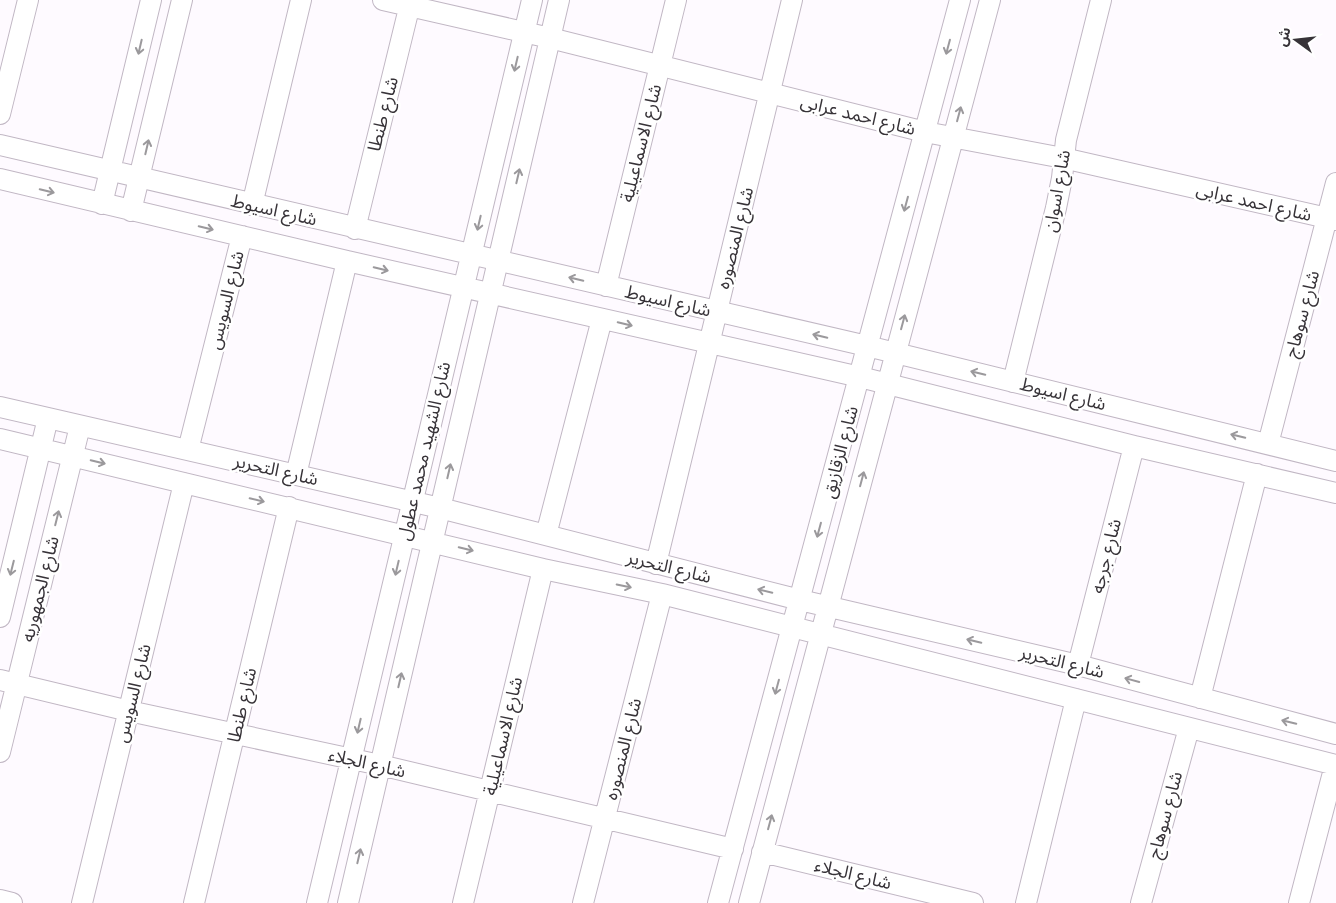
<svg xmlns="http://www.w3.org/2000/svg" width="1336" height="903" viewBox="0 0 1336 903" font-family="'PT Sans','Noto Sans Arabic',sans-serif">
	<style>
		.lines { fill: none; stroke-linecap: round; stroke-linejoin: round }
		.street-casing { stroke: #c1b7c4; stroke-width: 22 }
		.street { stroke: #fff; stroke-width: 20 }
		.oneway { stroke: #9b999c }
		.labels { text-anchor: middle; stroke-width: 5; stroke-linejoin: round; paint-order: stroke }
		.street-label { font-size: 18px; fill: #373338; stroke: #fff }
	</style>
	<rect width="100%" height="100%" fill="#fefaff"/>
	<g class="lines">
		<g class="street-casing">
			<path id="street" d="M383,0L550,38L925,132L1063,158L1336,220
				M0,114L28,0
				M0,145L867,346L1336,461
				M0,179L347,261L860,377L1134,446L1336,493
				M102,204L151,0
				M252,205L301,0
				M131,211L182,0
				M355,229L411,0
				M606,286L676,0
				M1013,382L1056,208L1062,178L1066,140L1101,0
				M0,407L440,508L800,600L1078,665L1336,734
				M0,439L543,569L662,594L1336,765
				M1268,444L1336,183
				M188,450L242,236
				M296,475L347,261
				M546,535L602,319
				M656,564L792,0
				M0,617L48,418
				M1078,665L1134,446
				M0,680L129,711L380,765L733,849
				M1200,698L1257,474
				M0,752L80,426
				M762,852L973,903
				M0,900L12,903
				M82,903L184,483
				M194,903L289,507
				M317,903L532,0
				M348,903L559,0
				M463,903L543,569
				M583,903L662,594
				M718,903L960,0
				M749,903L990,0
				M1026,903L1076,699
				M1141,903L1189,728
				M1299,903L1335,765"/>
		</g>
		<use href="#street" class="street"/>
	</g>
	<defs><path id="oneway-shaft" d="M-6 0H5M1.5-3L5.5 0L1.5 3" fill="none" stroke-width="1.6" stroke-linecap="round" stroke-linejoin="round" transform="scale(1.25)"/></defs>
	<g class="oneway">
		<use href="#oneway-shaft" transform="translate(140 47) rotate(103)"/>
		<use href="#oneway-shaft" transform="translate(948 47) rotate(105)"/>
		<use href="#oneway-shaft" transform="translate(516 64) rotate(103)"/>
		<use href="#oneway-shaft" transform="translate(959 114) rotate(-75)"/>
		<use href="#oneway-shaft" transform="translate(147 147) rotate(-77)"/>
		<use href="#oneway-shaft" transform="translate(518 176) rotate(-77)"/>
		<use href="#oneway-shaft" transform="translate(47 191) rotate(14)"/>
		<use href="#oneway-shaft" transform="translate(906 204) rotate(105)"/>
		<use href="#oneway-shaft" transform="translate(479 223) rotate(103)"/>
		<use href="#oneway-shaft" transform="translate(206 228) rotate(13)"/>
		<use href="#oneway-shaft" transform="translate(381 269) rotate(13)"/>
		<use href="#oneway-shaft" transform="translate(576 279) rotate(-167)"/>
		<use href="#oneway-shaft" transform="translate(903 322) rotate(-75)"/>
		<use href="#oneway-shaft" transform="translate(625 324) rotate(13)"/>
		<use href="#oneway-shaft" transform="translate(820 336) rotate(-167)"/>
		<use href="#oneway-shaft" transform="translate(978 373) rotate(-166)"/>
		<use href="#oneway-shaft" transform="translate(1238 436) rotate(-166)"/>
		<use href="#oneway-shaft" transform="translate(98 462) rotate(13)"/>
		<use href="#oneway-shaft" transform="translate(449 471) rotate(-77)"/>
		<use href="#oneway-shaft" transform="translate(862 479) rotate(-75)"/>
		<use href="#oneway-shaft" transform="translate(257 500) rotate(13)"/>
		<use href="#oneway-shaft" transform="translate(57 518) rotate(-76)"/>
		<use href="#oneway-shaft" transform="translate(819 530) rotate(105)"/>
		<use href="#oneway-shaft" transform="translate(466 549) rotate(14)"/>
		<use href="#oneway-shaft" transform="translate(12 568) rotate(104)"/>
		<use href="#oneway-shaft" transform="translate(397 568) rotate(103)"/>
		<use href="#oneway-shaft" transform="translate(624 586) rotate(12)"/>
		<use href="#oneway-shaft" transform="translate(765 591) rotate(-166)"/>
		<use href="#oneway-shaft" transform="translate(974 641) rotate(-167)"/>
		<use href="#oneway-shaft" transform="translate(400 680) rotate(-77)"/>
		<use href="#oneway-shaft" transform="translate(1132 680) rotate(-165)"/>
		<use href="#oneway-shaft" transform="translate(777 687) rotate(105)"/>
		<use href="#oneway-shaft" transform="translate(1289 722) rotate(-166)"/>
		<use href="#oneway-shaft" transform="translate(359 726) rotate(103)"/>
		<use href="#oneway-shaft" transform="translate(770 822) rotate(-75)"/>
		<use href="#oneway-shaft" transform="translate(359 856) rotate(-77)"/>
	</g>
	<g class="labels">
		<g class="street-label">
			<text transform="translate(383 114) rotate(-76)" y="6">شارع طنطا</text>
			<text transform="translate(858 115) rotate(14)" y="6">شارع احمد عرابى</text>
			<text transform="translate(641 143) rotate(-76)" y="6">شارع الاسماعيلية</text>
			<text transform="translate(1057 191) rotate(-80)" y="6">شارع اسوان</text>
			<text transform="translate(1254 202) rotate(13)" y="6">شارع احمد عرابى</text>
			<text transform="translate(274 210) rotate(13)" y="6">شارع اسيوط</text>
			<text transform="translate(735 238) rotate(-76)" y="6">شارع المنصوره</text>
			<text transform="translate(226 300) rotate(-76)" y="6">شارع السويس</text>
			<text transform="translate(668 301) rotate(13)" y="6">شارع اسيوط</text>
			<text transform="translate(1302 314) rotate(-75)" y="6">شارع سوهاج</text>
			<text transform="translate(1063 394) rotate(14)" y="6">شارع اسيوط</text>
			<text transform="translate(424 451) rotate(-77)" y="6">شارع الشهيد محمد عطول</text>
			<text transform="translate(840 452) rotate(-75)" y="6">شارع الزقازيق</text>
			<text transform="translate(276 470) rotate(13)" y="6">شارع التحرير</text>
			<text transform="translate(1106 556) rotate(-76)" y="6">شارع جرجه</text>
			<text transform="translate(669 567) rotate(14)" y="6">شارع التحرير</text>
			<text transform="translate(40 589) rotate(-76)" y="6">شارع الجمهوريه</text>
			<text transform="translate(1062 662) rotate(14)" y="6">شارع التحرير</text>
			<text transform="translate(133 693) rotate(-76)" y="6">شارع السويس</text>
			<text transform="translate(242 705) rotate(-77)" y="6">شارع طنطا</text>
			<text transform="translate(503 736) rotate(-77)" y="6">شارع الاسماعيلية</text>
			<text transform="translate(623 749) rotate(-76)" y="6">شارع المنصوره</text>
			<text transform="translate(367 763) rotate(13)" y="6">شارع الجلاء</text>
			<text transform="translate(1165 815) rotate(-75)" y="6">شارع سوهاج</text>
			<text transform="translate(853 874) rotate(14)" y="6">شارع الجلاء</text>
		</g>
	</g>
	<g transform="translate(1296 40) rotate(285)" stroke="#ffffff" stroke-width="4" paint-order="stroke">
	<path d="M0-4L9 19L0 12L-9 19Z" fill="#373338"/>
	<text y="-8" font-size="14" font-weight="bold" text-anchor="middle" fill="#373338">ش</text>
	</g>
</svg>
